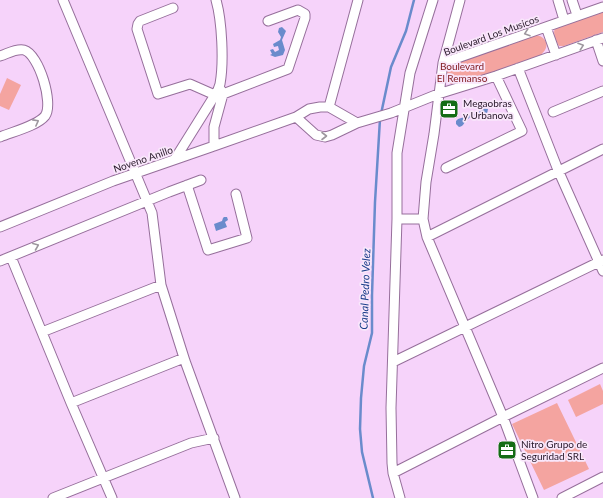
<svg xmlns="http://www.w3.org/2000/svg" width="603" height="498" viewBox="0 0 603 498" font-family="Lato,sans-serif">
	<style>
		.green { fill: #f4a4a0 }
		.water { fill: #6a8bcc }
		.lines { fill: none; stroke-linecap: round; stroke-linejoin: round }
		.stream { stroke: #6a8bcc; stroke-width: 2.5 }
		.minor-casing { stroke: #966f9b; stroke-width: 11 }
		.minor { stroke: #fff; stroke-width: 9 }
		.oneway { stroke: #9d979e }
		.labels { text-anchor: middle; stroke-width: 3.5; stroke-linejoin: round; paint-order: stroke }
		.street-label { font-size: 10px; fill: #261728; stroke: #f9e7fb }
		.park-label { font-size: 10px; fill: #821e23; stroke: #f9e7fb }
		.poi-label { font-size: 10px; fill: #261728; stroke: #f9e7fb; text-anchor: start }
		.water-label { font-size: 11px; font-style: italic; fill: #183c89; stroke: #f9e7fb }
	</style>
	<rect width="100%" height="100%" fill="#f6d3fa"/>
	<path class="green" d="M603,11V32L564,46H559C555,39 552,33 556,26Z
		M533,35C541,34 550,41 545,50C544,52 542,53 541,55L456,85C447,85 447,77 446,70L450,65Z
		M7,78L21,85L9,110L0,106V94Z
		M600,384L603,391V404L576,417L568,400Z
		M557,403L589,469L544,490L512,424Z"/>
	<path class="water" d="M282,27L286,31L282,40L285,50L283,55L275,57L270,55L272,54L270,50L273,49L275,52L279,50L278,46L274,47L273,44L280,40L281,37L278,32L279,28Z
		M485,108L488,109L487,114C481,115 473,114 468,119C463,122 465,126 459,127L456,124V121L458,119L477,113Z
		M224,217H227L228,220L225,222L227,227L216,231L214,224L222,221L223,218Z"/>
	<g class="lines">
		<path class="stream" d="M381,114L391,67L406,31L414,0
			M373,498L362,452L360,429L361,398L364,366L372,333V295L375,202L380,119"/>
		<g class="minor-casing">
			<path id="minor" d="M63,0L152,213L161,285L185,361L235,498
				M558,0L564,20
				M572,0L577,15
				M173,8L140,21L138,24L137,29L158,94L190,84L215,95
				M546,27L556,55
				M596,40L603,61
				M0,56C7,54 16,48 24,50C39,54 54,104 45,116C37,126 12,132 0,137
				M443,63L460,0
				M518,68L558,170L603,271
				M223,94L288,69L305,18V14L298,10L268,21
				M329,107L358,0
				M553,112L603,91
				M296,117L316,135L325,137L332,135L357,123L391,113L438,94L496,76L603,38
				M214,146V127L223,94L221,90
				M175,159L215,95C217,92 219,88 220,84C224,62 222,21 216,0
				M446,168L522,131L496,76
				M187,185L208,250L247,238L236,194
				M397,219H423L427,237L503,417L533,498
				M423,219L426,182L434,134L443,63L603,7
				M0,227L113,181L214,146L296,117L309,109L320,107H329L357,123
				M427,237L603,149
				M11,257L71,403L112,498
				M0,261L169,192L201,180
				M42,332L161,285
				M393,362L603,260
				M71,403L184,358
				M393,473L503,417L603,368
				M53,498L191,443L214,438
				M400,498L393,473L392,463L391,408L397,219V153L410,73L433,0
				M562,498L603,477"/>
		</g>
		<use href="#minor" class="minor"/>
	</g>
	<defs><path id="oneway-chevron" d="M-2-3.5L2.5 0L-2 3.5" fill="none" stroke-width="1.6" stroke-linecap="round" stroke-linejoin="round"/></defs>
	<g class="oneway">
		<use href="#oneway-chevron" transform="translate(527 33) rotate(161)"/>
		<use href="#oneway-chevron" transform="translate(581 46) rotate(-19)"/>
		<use href="#oneway-chevron" transform="translate(36 122) rotate(-28)"/>
		<use href="#oneway-chevron" transform="translate(324 136)"/>
		<use href="#oneway-chevron" transform="translate(36 246) rotate(-22)"/>
	</g>
	<defs>
		<g id="office-square" transform="scale(1)"><rect x="-9" y="-9" width="18" height="18" rx="4" fill="#146c15" stroke="#f9e7fb"/><path d="M-6-3h4V-5.5h4V-3h4V5H-6ZM-1-4.5V-3h2v-1.5ZM-6 0V1H6V0Z" fill="#fff"/></g>
	</defs>
	<g fill-rule="evenodd">
		<use href="#office-square" x="449" y="109"/>
		<use href="#office-square" x="507" y="450"/>
	</g>
	<g class="labels">
		<g class="street-label">
			<text transform="translate(491 35) rotate(-20)" y="4">Boulevard Los Musicos</text>
			<text transform="translate(143 159) rotate(-19)" y="4">Noveno Anillo</text>
		</g>
		<g class="park-label">
			<text x="462" y="70">Boulevard<tspan x="462" dy="12">El Remanso</tspan></text>
		</g>
		<g class="poi-label">
			<text x="463" y="107">Megaobras<tspan x="463" dy="12">y Urbanova</tspan></text>
			<text x="521" y="448">Nitro Grupo de<tspan x="521" dy="12">Seguridad SRL</tspan></text>
		</g>
		<g class="water-label">
			<text transform="translate(365 289) rotate(-88)" y="4">Canal Pedro Velez</text>
		</g>
	</g>
</svg>
